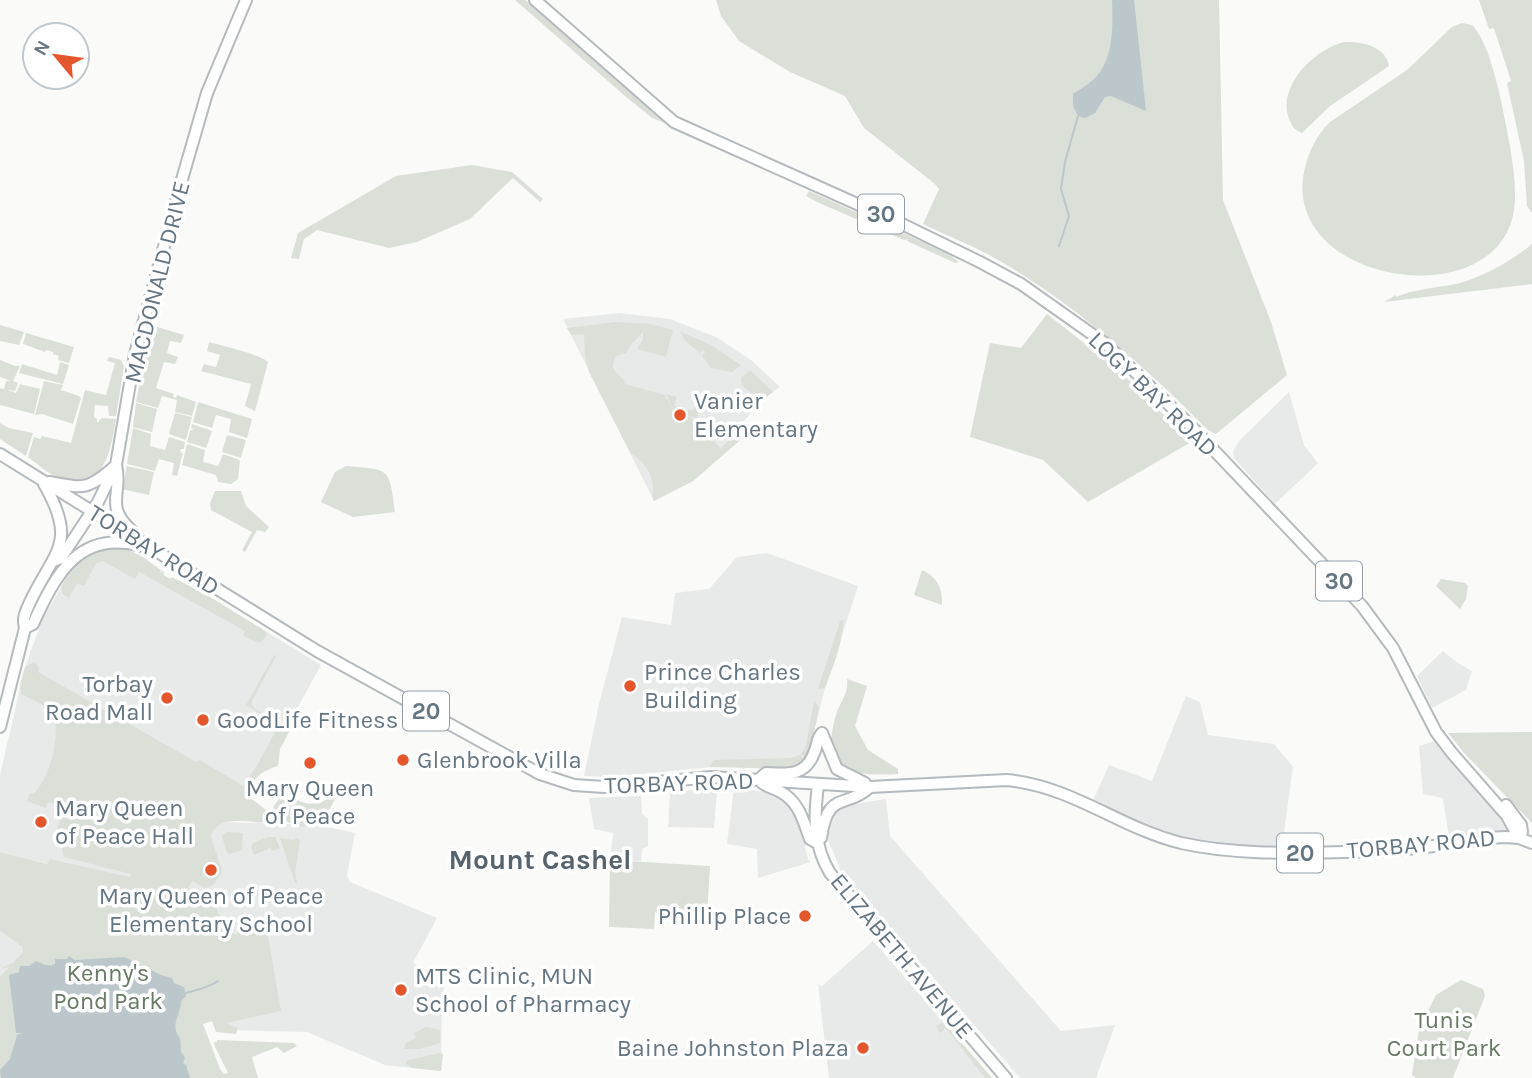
<svg xmlns="http://www.w3.org/2000/svg" width="1532" height="1078" viewBox="0 0 1532 1078" font-family="Karla,sans-serif">
	<style>
		.built { fill: #e8e9e9 }
		.green { fill: #dadfd7 }
		.water { fill: #bbc7cb }
		.lines { fill: none; stroke-linecap: round; stroke-linejoin: round }
		.stream { stroke: #bbc7cb; stroke-width: 2 }
		.major-casing { stroke: #b5babe; stroke-width: 14 }
		.major { stroke: #fff; stroke-width: 10 }
		.poi-dot { fill: #e4572e; stroke: #fff; stroke-width: 2.5 }
		.labels { text-anchor: middle; stroke-width: 7; stroke-linejoin: round; paint-order: stroke }
		.shield { fill: #fff; stroke: #939fa8; stroke-width: 2 }
		.shield-label { font-size: 23px; font-weight: bold; fill: #657683 }
		.street-label { font-size: 24px; fill: #657683; stroke: #fff }
		.poi-label { font-size: 24px; fill: #657683; stroke: #fff; text-anchor: start }
		.park-label { font-size: 24px; fill: #687a64; stroke: #fff }
		.quarter-label { font-size: 28px; font-weight: bold; fill: #57646e; stroke: #fff }
	</style>
	<rect width="100%" height="100%" fill="#fafaf8"/>
	<path class="built" d="M620,313L670,319L716,337L751,360L780,387L762,400L738,428L746,435L693,481L654,501L563,319Z
		M1289,392L1304,445L1318,463L1275,504L1234,458L1233,451L1240,440Z
		M767,553L858,586L825,688L808,756L802,762L774,769L720,766L614,777L584,776L599,704L622,617L671,625L675,593L709,589L737,557Z
		M139,554L164,572L163,575L205,594L321,665L276,747L245,794L219,822L319,825L355,833L347,875L350,882L437,918L413,963L446,982L442,996L441,1071L385,1065L307,1032L229,1030L48,864L0,852V775L25,667L44,615L76,564Z
		M1443,651L1458,663L1472,671L1466,690L1432,708L1417,676Z
		M1186,696L1200,702L1208,735L1274,744L1293,767L1281,853L1182,843L1091,805L1109,765L1152,781Z
		M1441,739L1492,796L1501,801L1513,811L1522,832L1450,844L1443,798L1423,794L1419,746Z
		M709,788L714,789L717,793L714,828L668,827L670,793Z
		M734,788L769,792L778,795L791,805L799,821L808,859L811,862L758,878L757,849L727,844Z
		M641,796L642,814L648,819V846L642,849L641,861L610,860L613,833L594,829L589,798Z
		M886,799L890,836L1061,1031L1115,1025L1096,1078H1020L841,871L828,840L827,831L831,816L841,806Z
		M0,931L22,947L23,952L0,985Z
		M873,941L916,990L992,1078H829L818,984L822,986Z"/>
	<path class="green" d="M515,0H525L666,121L665,123L652,118L625,96Z
		M716,0H1219L1223,200L1271,322L1287,375L1216,434L1208,430C1142,364 1073,302 991,256C969,244 945,235 923,224L939,189L935,184L864,128L845,96L790,72L739,41L721,16Z
		M1479,0H1532V213L1527,206L1524,161L1507,83L1511,81L1494,28L1489,29Z
		M1462,23L1472,25C1493,46 1504,116 1510,146C1513,167 1517,189 1514,210C1499,315 1290,286 1303,178C1306,156 1315,137 1330,122L1407,70L1452,27Z
		M1344,42C1361,41 1386,46 1389,66L1330,106L1302,133C1293,130 1291,124 1288,116C1279,83 1316,49 1344,42Z
		M472,165L512,172L543,199L540,202L513,178L470,219L417,242L389,248L317,230L304,239L299,259L291,258L298,233L396,176Z
		M809,191L947,253L959,262L955,263L907,241L908,239L904,240L817,202L806,196Z
		M1532,244V284L1384,302L1396,295V297C1417,288 1439,288 1460,283C1487,275 1511,261 1532,244Z
		M1047,314L1121,372L1191,442L1088,502L1043,460L970,437L990,343L1021,348Z
		M615,322L651,324L673,330L666,357L637,349L643,339V332L630,346L626,353L616,356C610,369 614,371 623,379L625,384L665,395L674,412L666,394L677,397L674,406L693,411L697,402L701,403L697,418L680,414L697,420L721,449L738,429L746,435L693,481L654,501L652,497C657,481 646,461 631,454L589,372L585,357L584,334L571,335L567,328Z
		M0,325L24,332L19,345L0,341Z
		M154,326L184,335L181,343L170,341L167,353L178,357L175,364L164,362L156,388L174,394L173,397L176,398L177,395L196,402L192,416L175,412L177,400L162,396L158,408L136,402L150,330Z
		M681,332L711,345L741,365L732,372L711,368L702,356L705,352L703,350L700,353L684,340Z
		M26,333L74,347L69,363L58,360L59,356L53,354V352L46,350L45,352L23,344Z
		M209,342C223,346 262,355 268,362L255,411L245,406L251,384L201,371L204,364L216,367L220,355L207,351Z
		M109,357L121,360L124,366L116,416H109L108,406L95,405L94,417L97,419V423L102,418L116,419C111,448 105,491 65,481C52,477 39,465 28,457L34,437L40,439L42,436L71,443L85,390L106,395L115,363L107,361Z
		M0,360L15,366H20L13,381L18,383L15,391L6,389L16,393L20,384L40,389L34,414L0,405V388L4,389L6,381H11L0,377Z
		M60,362L69,365L63,384L19,373L22,364L57,375Z
		M750,370L773,392L762,400L742,386L741,378Z
		M44,381L63,385L61,390L79,396L81,398L73,424L42,414L35,415Z
		M198,402L252,419L247,438L229,432L231,419L216,415L212,428L193,422Z
		M136,403L157,409L152,432L133,427Z
		M175,413L192,417L186,440L169,434Z
		M0,423L9,428L33,433L26,456L0,439Z
		M192,424L212,431L206,448L187,442L190,431L194,429L191,428Z
		M133,428L151,434L150,446L165,450L169,437L185,442L184,449H181L180,452L183,453L177,476L172,475L174,463L159,459L155,471L127,464Z
		M227,435L246,440L241,458L222,452Z
		M187,444L205,450L203,462L218,466L223,454L240,460L238,479L231,484L218,482L216,475L182,465Z
		M127,466L154,472L149,495L122,489Z
		M346,466C391,470 389,467 395,512L353,517L321,502L335,472Z
		M215,491H241L246,506L269,527L265,532L257,530L245,552L242,550L252,532L211,510L210,503Z
		M112,545C132,549 144,558 160,570L159,573L164,572L163,575L170,579L172,577L205,594L265,631L267,635L260,643L243,636L245,631L139,572L135,579L103,561L96,563L84,586L77,583L69,598L63,594L61,587C75,562 85,552 112,545Z
		M922,570C937,577 943,588 942,605L914,595Z
		M1441,579L1465,583L1468,586L1466,599L1460,609L1436,586Z
		M843,620C844,640 833,667 825,688L818,689L840,621Z
		M274,655L276,656L251,703L255,709L279,723L291,719L294,723L280,749L278,766C261,771 254,778 245,794L273,815L275,820L273,822C253,825 219,812 211,836L222,871L215,883L210,887L205,888L192,881L188,888L198,893L190,896L191,900L202,894L213,901L226,931L230,930L235,935L247,926L266,923V925L281,1011L226,1023L238,1028L236,1034L216,1032L212,1021L203,1024L220,1069L224,1074L228,1073L215,1047L214,1042H217V1040L294,1043L297,1046L284,1053L277,1047L252,1057L258,1078H0V977L9,967L3,968L0,964L3,967L13,963L23,952L22,947L0,931V852L47,864L50,859L130,877L131,874L64,857L61,843L56,835L63,806L48,802L46,808L27,801L30,793H34C51,777 63,730 51,709L21,694L20,685L25,667L34,662L39,667L38,672L196,762L200,760L243,786L259,762L279,725L246,705Z
		M847,679L867,686L855,726L868,750L898,769V774C852,777 819,771 836,715C840,701 849,694 847,679Z
		M814,701L819,708L811,746L806,759L801,754L806,746Z
		M1532,732V823L1465,754L1448,733Z
		M800,755L805,760L791,769L709,767L714,760L791,758Z
		M282,795C306,803 309,809 334,796L336,798L320,825C297,829 286,825 273,807Z
		M227,832L243,833L242,850L230,854L227,853L222,836Z
		M268,837H275L280,848L272,851L270,848L254,855L251,847L253,843Z
		M280,838L294,840L298,838L300,841L295,872L297,882L295,883Z
		M610,860L710,866L707,916L655,912L654,929L609,927Z
		M1461,980L1483,989L1485,996L1453,1078H1416L1412,1075L1419,1029L1436,995Z
		M942,1023L947,1026L992,1078H985L946,1028L940,1033L936,1026Z
		M426,1027L440,1030V1043L420,1049H404L406,1043L416,1038L414,1033Z
		M439,1053L443,1054L441,1071L413,1068L406,1064V1061Z"/>
	<path class="water" d="M1112,0H1134L1146,111L1111,96L1105,97L1095,113L1085,118L1078,116L1073,106V94C1081,89 1090,83 1096,77C1114,58 1113,24 1112,0Z
		M69,956L75,960L124,957L161,975L172,978L174,983L184,987L186,996L181,1001C181,1015 169,1025 180,1038L181,1052L185,1058L183,1063L186,1065L190,1078H1L0,1070L10,1059L17,1035L23,1033H16L9,975L19,972L20,966H29L36,961C43,964 48,967 55,964V959H67Z"/>
	<g class="lines">
		<path class="stream" d="M1059,246L1069,216L1061,189L1065,162L1078,116
			M186,993C197,990 210,987 218,981"/>
		<g class="major-casing">
			<path id="major" d="M535,0L674,122L904,225L980,262L1021,284L1106,344L1190,425L1362,606L1393,648L1436,732L1452,753L1507,816L1519,838
				M0,454L317,651L540,774L574,785L604,787L711,777L870,787L1007,780C1074,787 1118,827 1181,843C1235,855 1291,853 1346,852C1373,851 1399,850 1426,847C1453,844 1479,838 1506,837L1519,838L1532,843
				M116,465C123,494 104,505 131,530
				M49,482C83,488 87,491 114,467
				M54,561L61,558L98,502L116,465L135,354L183,176L207,93L246,0
				M25,628L33,624C56,573 80,529 142,546
				M0,727L25,628C22,618 26,611 30,602C55,550 78,543 44,484
				M822,733L837,769L865,783
				M759,779L766,773C787,774 805,777 814,753C818,745 816,739 822,733
				M759,780C765,787 771,787 779,791C799,801 803,820 810,839L817,843
				M818,785C814,816 813,845 830,873L1006,1078
				M1506,805L1521,825L1522,832L1519,838
				M821,838C828,789 845,810 870,787"/>
		</g>
		<use href="#major" class="major"/>
	</g>
	<g class="poi-dot">
		<circle cx="680" cy="415" r="7"/>
		<circle cx="630" cy="686" r="7"/>
		<circle cx="167" cy="698" r="7"/>
		<circle cx="203" cy="720" r="7"/>
		<circle cx="403" cy="760" r="7"/>
		<circle cx="310" cy="763" r="7"/>
		<circle cx="41" cy="822" r="7"/>
		<circle cx="211" cy="870" r="7"/>
		<circle cx="805" cy="916" r="7"/>
		<circle cx="401" cy="990" r="7"/>
		<circle cx="863" cy="1048" r="7"/>
	</g>
	<g class="labels">
		<g class="shield">
			<rect x="858" y="194.5" width="46" height="39" rx="5"/>
			<rect x="1316" y="561.5" width="46" height="39" rx="5"/>
			<rect x="403" y="691.5" width="46" height="39" rx="5"/>
			<rect x="1277" y="833.5" width="46" height="39" rx="5"/>
		</g>
		<g class="shield-label">
			<text x="881" y="222">30</text>
			<text x="1339" y="589">30</text>
			<text x="426" y="719">20</text>
			<text x="1300" y="861">20</text>
		</g>
		<g class="street-label">
			<text transform="translate(157 282) rotate(-76)" y="8">MACDONALD DRIVE</text>
			<text transform="translate(1153 394) rotate(44)" y="8">LOGY BAY ROAD</text>
			<text transform="translate(154 550) rotate(32)" y="8">TORBAY ROAD</text>
			<text transform="translate(679 783) rotate(-2)" y="8">TORBAY ROAD</text>
			<text transform="translate(1421 844) rotate(-5)" y="8">TORBAY ROAD</text>
			<text transform="translate(902 956) rotate(50)" y="8">ELIZABETH AVENUE</text>
		</g>
		<g class="poi-label">
			<text x="694" y="409">Vanier<tspan x="694" dy="28">Elementary</tspan></text>
			<text x="644" y="680">Prince Charles<tspan x="644" dy="28">Building</tspan></text>
			<text x="153" y="692" text-anchor="end">Torbay<tspan x="153" dy="28">Road Mall</tspan></text>
			<text x="217" y="728">GoodLife Fitness</text>
			<text x="417" y="768">Glenbrook Villa</text>
			<text x="310" y="796" text-anchor="middle">Mary Queen<tspan x="310" dy="28">of Peace</tspan></text>
			<text x="55" y="816">Mary Queen<tspan x="55" dy="28">of Peace Hall</tspan></text>
			<text x="211" y="904" text-anchor="middle">Mary Queen of Peace<tspan x="211" dy="28">Elementary School</tspan></text>
			<text x="791" y="924" text-anchor="end">Phillip Place</text>
			<text x="415" y="984">MTS Clinic, MUN<tspan x="415" dy="28">School of Pharmacy</tspan></text>
			<text x="849" y="1056" text-anchor="end">Baine Johnston Plaza</text>
		</g>
		<g class="park-label">
			<text x="108" y="981">Kenny's<tspan x="108" dy="28">Pond Park</tspan></text>
			<text x="1444" y="1028">Tunis<tspan x="1444" dy="28">Court Park</tspan></text>
		</g>
		<g class="quarter-label">
			<text x="540" y="869">Mount Cashel</text>
		</g>
	</g>
	<g transform="translate(56 56) rotate(299)"><circle r="33" fill="#ffffff" stroke="#c1c8cd" stroke-width="2"/>
	<path d="M0-5L12 26L0 18L-12 26Z" fill="#e4572e"/>
	<text y="-10" font-size="19" font-weight="bold" text-anchor="middle" fill="#657683">N</text>
	</g>
</svg>
